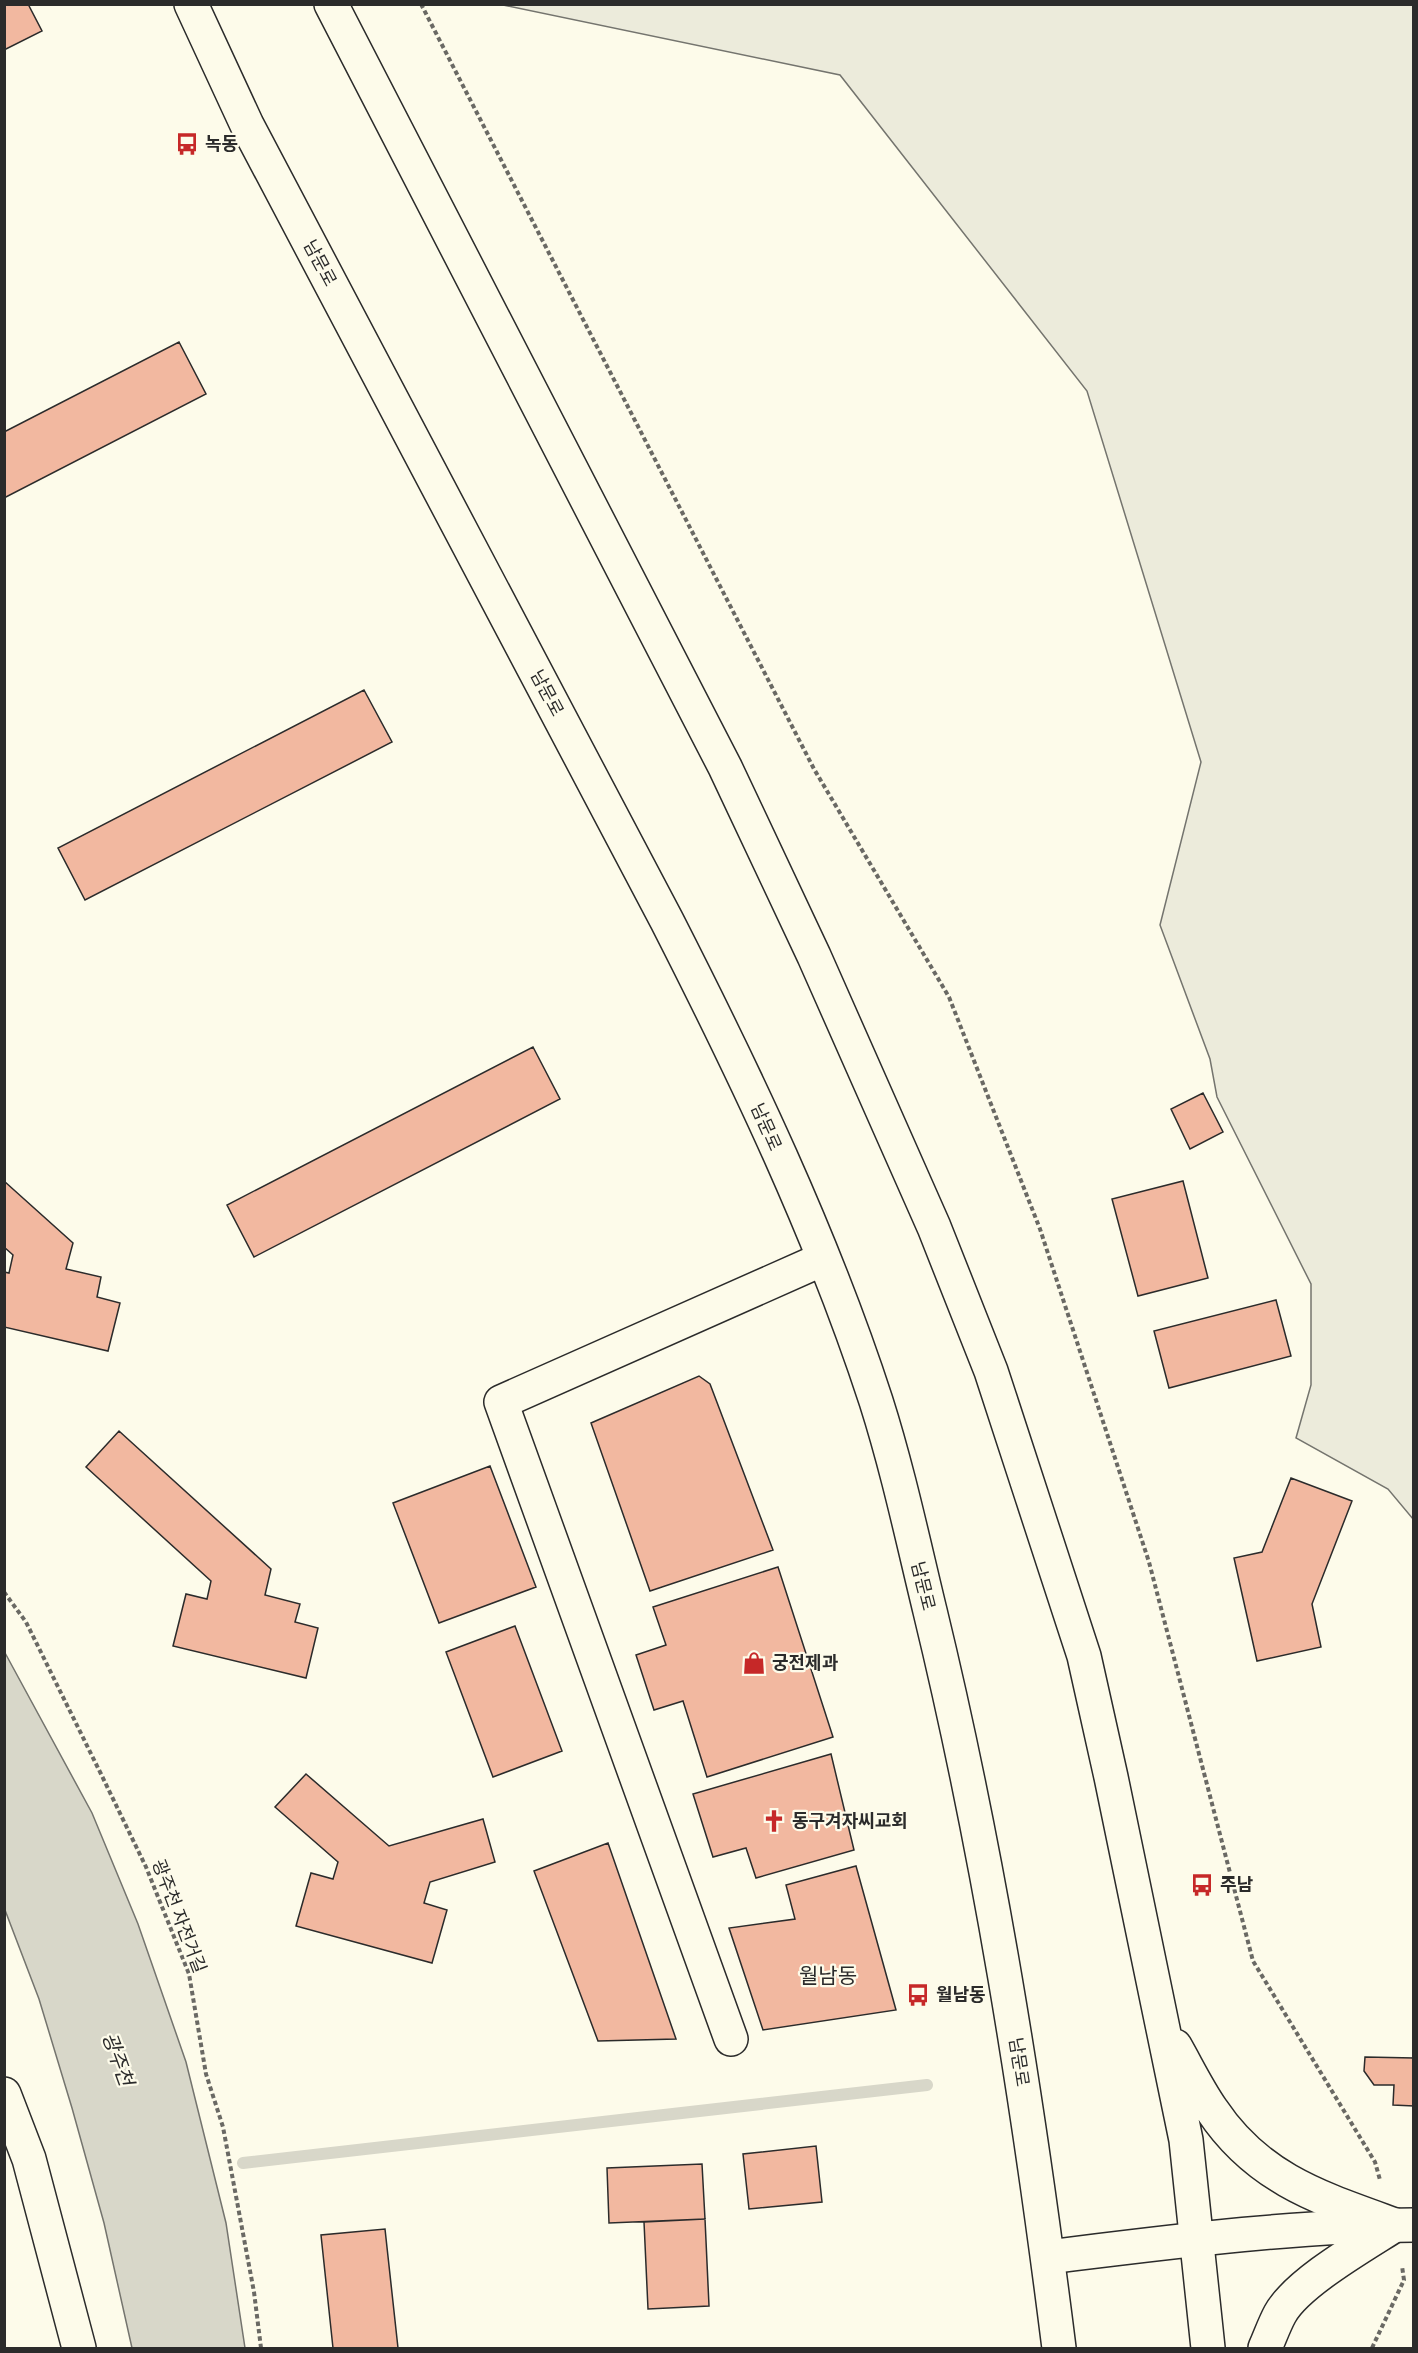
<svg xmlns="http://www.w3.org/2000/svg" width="1418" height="2353" viewBox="0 0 1418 2353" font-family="Signika,'Noto Sans KR',sans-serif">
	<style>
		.green { fill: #ecebdb; stroke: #74746e; stroke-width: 1.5 }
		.water { fill: #d8d7c9; stroke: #74746e; stroke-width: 1.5 }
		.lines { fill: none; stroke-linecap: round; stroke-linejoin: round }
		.stream { stroke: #d8d7c9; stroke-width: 12 }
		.building { fill: #f2b8a0; stroke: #2b2b2b; stroke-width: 1.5 }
		.minor-casing { stroke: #2b2b2b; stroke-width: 36 }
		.primary-casing { stroke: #2b2b2b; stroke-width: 36 }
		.path { stroke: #6a6964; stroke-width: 4; stroke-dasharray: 4.5 3; stroke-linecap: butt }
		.minor { stroke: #fdfbea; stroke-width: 33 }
		.primary { stroke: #fdfbea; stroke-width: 33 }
		.labels { text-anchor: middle; stroke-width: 4.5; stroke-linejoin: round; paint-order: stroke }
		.poi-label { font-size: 18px; font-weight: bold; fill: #2b2b2b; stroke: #fdfbea; text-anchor: start }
		.street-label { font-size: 18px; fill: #2b2b2b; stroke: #fdfbea }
		.water-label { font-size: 20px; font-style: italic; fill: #2b2b2b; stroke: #fdfbea }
		.quarter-label { font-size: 21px; fill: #2b2b2b; stroke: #fdfbea }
	</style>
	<rect width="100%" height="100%" fill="#fdfbea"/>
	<path class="green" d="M503,5H1413V1519L1388,1489L1296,1438L1311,1385V1284L1217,1097L1210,1059L1160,925L1201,762L1087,391L840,75Z"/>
	<path class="water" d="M4,1651L92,1813L138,1924L186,2062L226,2223L245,2348H132L104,2223L72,2108L39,1999L5,1910Z"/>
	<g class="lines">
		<path class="stream" d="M243,2163L927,2085"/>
	</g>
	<path class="building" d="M4,4H28L42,31L4,50Z
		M179,342L206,394L4,498V432Z
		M364,690L392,742L85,900L58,848Z
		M533,1047L560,1099L254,1257L227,1205Z
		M1203,1093L1223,1132L1190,1149L1171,1109Z
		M4,1181L73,1243L66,1269L101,1277L97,1297L120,1303L108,1351L4,1327V1272L9,1273L13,1255L4,1247Z
		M1183,1181L1208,1278L1138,1296L1112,1199Z
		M1276,1300L1291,1356L1169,1388L1154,1331Z
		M699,1376L710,1384L773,1550L650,1591L591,1423Z
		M119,1431L271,1569L265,1595L300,1604L295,1622L318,1628L306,1678L173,1646L186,1594L207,1599L211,1581L86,1467Z
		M490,1466L536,1587L439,1623L393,1503Z
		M1291,1478L1352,1501L1312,1604L1321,1647L1257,1661L1234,1558L1262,1552Z
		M778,1567L833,1737L707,1777L683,1701L654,1710L636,1655L666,1645L653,1607Z
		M515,1626L562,1751L493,1777L446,1652Z
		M831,1754L854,1850L756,1878L746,1848L713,1857L693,1794Z
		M306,1774L389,1846L483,1819L495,1862L430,1882L424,1903L447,1910L432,1963L296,1926L311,1873L333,1879L338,1862L275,1807Z
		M608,1843L676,2039L598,2041L534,1871Z
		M856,1866L896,2010L763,2030L729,1928L795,1919L786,1885Z
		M1365,2057L1414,2058V2106L1393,2105L1394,2085H1374L1364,2071Z
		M816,2146L822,2202L749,2209L743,2154Z
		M702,2164L705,2219L609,2223L607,2168Z
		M705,2219L709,2306L648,2309L644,2222Z
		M385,2229L398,2348H333L321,2235Z"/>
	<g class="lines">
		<g class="minor-casing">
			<path id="minor" d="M731,2039L501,1402L823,1259
				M4,2094L29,2159L79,2348
				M1048,2257C1170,2242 1291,2226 1414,2225"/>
		</g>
		<g class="primary-casing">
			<path id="primary" d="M191,4L247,125L667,921C746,1076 822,1235 876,1401C898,1470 913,1541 930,1611C989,1854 1028,2101 1059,2348
				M331,4L725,767L814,956L934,1227L991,1371L1084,1656L1111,1777L1186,2140L1208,2348
				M1175,2046C1187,2067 1198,2090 1212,2110C1258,2179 1320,2198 1395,2225
				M1265,2348C1270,2337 1274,2325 1280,2314C1297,2283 1364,2245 1395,2225"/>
		</g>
		<path class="path" d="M421,4L814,769L949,997L1040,1229L1149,1562L1253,1961L1375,2162L1380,2180
			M4,1592L26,1622L101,1774L146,1867L189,1974L206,2074L223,2127L254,2292L261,2348
			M1372,2348L1404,2280L1402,2266"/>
		<use href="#minor" class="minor"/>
		<use href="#primary" class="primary"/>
	</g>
	<defs>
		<g id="bus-bare" transform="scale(1.8)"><path d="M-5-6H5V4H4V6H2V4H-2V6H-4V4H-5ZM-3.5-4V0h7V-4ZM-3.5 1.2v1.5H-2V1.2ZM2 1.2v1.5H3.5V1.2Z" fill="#c62828" stroke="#fdfbea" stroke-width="2.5" paint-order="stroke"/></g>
		<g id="shop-bare" transform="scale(1.8)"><path d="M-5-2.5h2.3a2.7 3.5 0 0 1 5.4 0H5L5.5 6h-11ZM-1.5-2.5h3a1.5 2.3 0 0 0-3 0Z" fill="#c62828" stroke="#fdfbea" stroke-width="2.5" paint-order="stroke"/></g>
		<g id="church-bare" transform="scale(1.8)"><path d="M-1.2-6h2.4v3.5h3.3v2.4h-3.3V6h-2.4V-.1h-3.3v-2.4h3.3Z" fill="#c62828" stroke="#fdfbea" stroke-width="2.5" paint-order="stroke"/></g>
	</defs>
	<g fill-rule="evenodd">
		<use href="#bus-bare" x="187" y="144"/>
		<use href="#shop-bare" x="754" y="1663"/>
		<use href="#church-bare" x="774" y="1821"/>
		<use href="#bus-bare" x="1202" y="1885"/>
		<use href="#bus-bare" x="918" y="1995"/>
	</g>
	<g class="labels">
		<g class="poi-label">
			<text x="205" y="150">녹동</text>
			<text x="772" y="1669">궁전제과</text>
			<text x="792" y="1827">동구겨자씨교회</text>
			<text x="1220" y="1891">주남</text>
			<text x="936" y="2001">월남동</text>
		</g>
		<g class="street-label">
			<text transform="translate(320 263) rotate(62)" y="6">남문로</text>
			<text transform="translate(547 693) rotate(62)" y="6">남문로</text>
			<text transform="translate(766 1127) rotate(66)" y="6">남문로</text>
			<text transform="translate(923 1586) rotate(76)" y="6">남문로</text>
			<text transform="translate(179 1916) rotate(69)" y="6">광주천 자전거길</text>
			<text transform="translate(1019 2062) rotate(81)" y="6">남문로</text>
		</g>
		<g class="water-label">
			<text transform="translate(118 2059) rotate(70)" y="7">광주천</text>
		</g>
		<g class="quarter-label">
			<text x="828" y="1983">월남동</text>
		</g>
	</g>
	<rect width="1418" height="2353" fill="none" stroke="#2b2b2b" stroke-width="12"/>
</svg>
